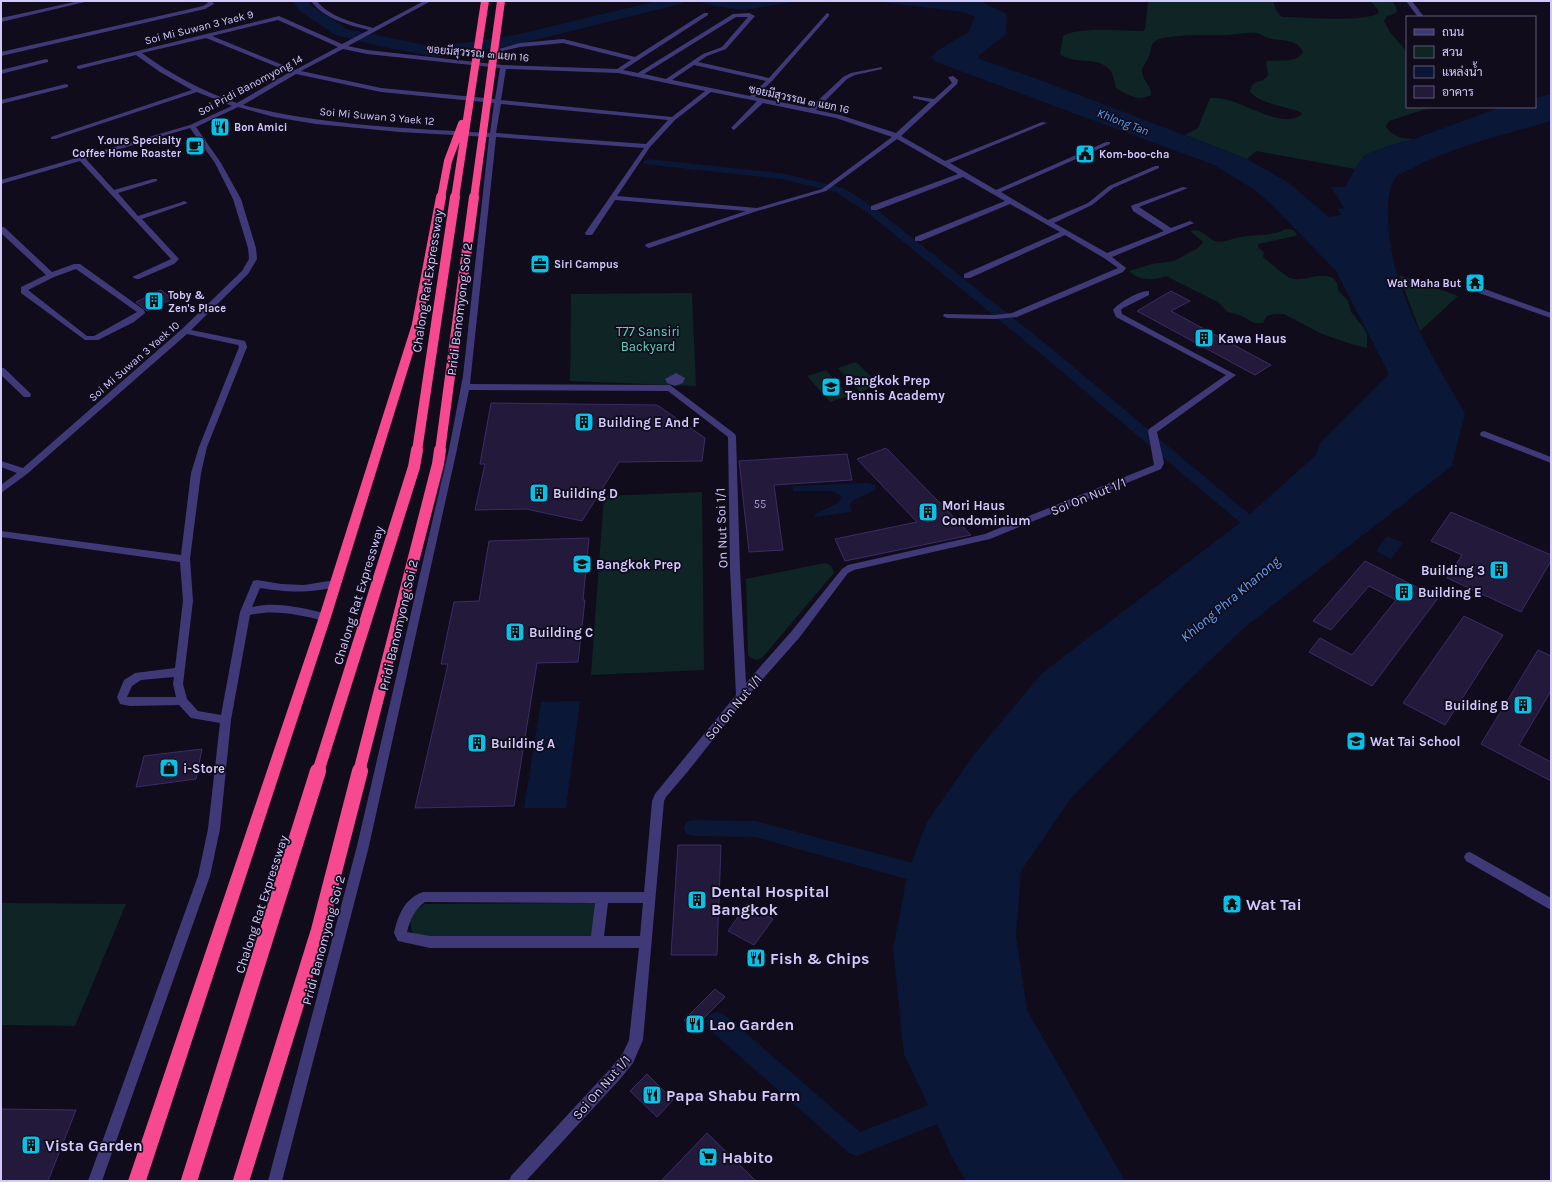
<svg xmlns="http://www.w3.org/2000/svg" width="1552" height="1182" viewBox="0 0 1552 1182" font-family="Karla,Sarabun,sans-serif">
	<style>
		.green { fill: #0f2425 }
		.water { fill: #0a1736 }
		.lines { fill: none; stroke-linecap: round; stroke-linejoin: round }
		.canal { fill: #0a1736; fill-rule: evenodd }
		.river { fill: #0a1736; fill-rule: evenodd }
		.building { fill: #22193b; stroke: #3c2c66 }
		.street { fill: #403978; fill-rule: evenodd }
		.highway { fill: #f74990; fill-rule: evenodd }
		.highway-bridge-far3 { stroke: #f74990; stroke-width: 8 }
		.highway-bridge-far2 { stroke: #f74990; stroke-width: 10 }
		.highway-bridge-far1 { stroke: #f74990; stroke-width: 12 }
		.highway-bridge { stroke: #f74990; stroke-width: 16 }
		.labels { text-anchor: middle; stroke-width: 3.5; stroke-linejoin: round; paint-order: stroke }
		.far-street-label { font-size: 11px; fill: #d2c9fd; stroke: #100c1b }
		.far-poi-label { font-size: 11px; font-weight: bold; fill: #d2c9fd; stroke: #100c1b; text-anchor: start }
		.number-label { font-size: 11px; fill: #a69dcc }
		.far-water-label { font-size: 12px; font-style: italic; fill: #5ba4f8; stroke: #100c1b }
		.street-label { font-size: 13px; fill: #d2c9fd; stroke: #100c1b }
		.park-label { font-size: 13px; fill: #59d8c2; stroke: #100c1b }
		.poi-label { font-size: 13px; font-weight: bold; fill: #d2c9fd; stroke: #100c1b; text-anchor: start }
		.water-label { font-size: 14px; font-style: italic; fill: #5ba4f8; stroke: #100c1b }
		.near-poi-label { font-size: 16px; font-weight: bold; fill: #d2c9fd; stroke: #100c1b; text-anchor: start }
	</style>
	<rect width="100%" height="100%" fill="#100c1b"/>
	<path class="green" d="M1148,1H1273L1276,10L1282,17C1304,17 1363,23 1379,13L1377,8L1370,1H1393L1397,10L1396,13L1387,16L1384,21L1390,32L1407,52V107H1432L1389,121L1387,124L1386,127C1394,138 1402,138 1414,139L1388,146L1365,155L1355,169L1256,151L1247,159L1185,135L1198,128L1210,98C1238,95 1274,129 1300,116L1302,113L1300,112C1286,106 1260,104 1250,92C1251,79 1263,84 1268,75L1266,62L1267,61C1279,59 1296,64 1303,52C1298,39 1283,41 1271,39C1266,38 1262,34 1257,33C1248,32 1236,35 1226,35C1212,36 1164,33 1154,42C1150,46 1151,52 1149,56C1147,61 1143,66 1142,70C1141,79 1152,86 1151,95C1138,102 1128,95 1116,88C1114,83 1114,77 1112,73C1101,54 1074,66 1060,54L1063,36L1058,39C1073,25 1123,31 1143,31L1145,29Z
		M1286,229L1294,230L1297,235L1295,236L1258,244V247L1264,252L1263,257C1268,261 1286,277 1290,278C1303,283 1319,271 1333,278L1337,283L1338,290L1348,301L1351,312L1364,328L1367,334V348L1351,344L1322,334L1284,314H1275L1267,316L1263,323H1254L1242,316L1228,312L1218,302L1166,276C1153,281 1140,281 1129,271L1152,264L1174,261L1198,248L1203,242L1190,231C1202,227 1207,238 1215,241C1222,244 1233,238 1240,237C1256,234 1271,237 1286,229Z
		M1399,275L1458,296L1420,331Z
		M692,293L696,386L570,381L571,294Z
		M856,362L880,385L860,392L838,368Z
		M826,370L849,396L830,402L807,376Z
		M702,492L704,670L591,675L604,496Z
		M825,563L831,566L834,572L833,574L762,658L757,660L751,658L748,655L746,579Z
		M1,903L126,904L75,1026L1,1025Z
		M595,903L594,937L419,936L412,932L410,921L413,912L425,904Z"/>
	<path class="water" d="M696,1H814H799L743,10L714,6Z
		M872,1H980L1007,14L1006,34L979,56V59L1032,77L1247,159L1289,183L1329,217L1341,215L1337,209L1344,208L1331,187H1345L1355,169L1365,155L1388,146L1414,139L1501,107H1535V98L1551,94V121C1505,135 1456,145 1413,168C1408,170 1401,173 1397,176C1388,185 1388,202 1388,214C1389,288 1429,351 1465,413L1452,466L1245,627L1179,690L1071,798L1021,871L1016,936L1027,1010L1125,1181H966L953,1159L904,1054L893,949L908,871L927,822L973,756L1042,673L1241,522L1316,455L1320,443L1389,374L1336,271L1272,205L1255,190L1214,165L936,62L931,57L937,51L968,32L975,17L963,12Z
		M867,483L875,485L876,490L852,501L850,505L852,509L851,512L815,517V514L836,504L841,499L840,495L832,491H793L792,486Z
		M1387,536L1403,543L1391,559L1376,551Z
		M580,701L566,808H524L541,702Z"/>
	<g class="lines">
		<path class="canal" d="M648,159L781,173L844,188L876,209L1051,348L1267,529L1270,533L1267,537L1262,538L1257,537L1041,354L868,213L836,192L781,179L644,164L643,162Z
			M693,820L755,821L928,867L935,870L938,876L935,882L928,885L755,837L693,836L686,834L684,828L686,822Z
			M717,1012L725,1015L860,1132L952,1096L960,1099L963,1107L960,1115L857,1156L849,1153L709,1029L706,1022L709,1015Z"/>
		<path class="river" d="M292,1H308L310,5L347,29L435,47L515,35L657,1H684L681,4L515,45L435,57L378,46L335,35L300,11Z"/>
	</g>
	<path class="building" d="M161,290L172,299L147,311L136,302Z
		M1171,291L1190,301L1171,311L1271,365L1255,375L1137,311Z
		M491,403L657,405L705,438L702,461L619,462L582,521L526,509L475,510L485,464H480Z
		M886,448L939,502L971,535L845,561L835,539L917,522L857,459Z
		M847,454L852,480L774,485L783,550L749,552L739,461Z
		M1451,512L1551,555V561L1521,612L1447,578L1462,555L1431,541Z
		M589,538L583,600H585L578,662L537,663L514,806L415,808L448,664H441L454,602L479,601L489,541Z
		M1365,561L1438,598L1372,686L1309,652L1320,638L1352,655L1396,600L1369,586L1331,630L1313,621Z
		M1464,616L1503,635L1445,725L1403,703Z
		M1538,650L1551,656V691L1519,745L1551,762V781L1481,744Z
		M202,749L196,779L136,787L144,756Z
		M678,845H721L717,955H671Z
		M747,904L773,919L754,945L728,931Z
		M715,989L725,997L693,1029L684,1020Z
		M647,1074L673,1100L657,1117L630,1091Z
		M1,1109L76,1110L48,1181H1Z
		M707,1133L756,1181H661Z"/>
	<g class="lines">
		<path class="street" d="M79,1H89L1,22V18Z
			M206,1H212L214,4L205,9L1,56V52L203,6L208,3Z
			M311,1H317C329,17 355,23 373,28L424,1H431L348,46L367,50L503,65L617,69L631,60L563,43L520,47L502,51L499,49L520,43L563,39L635,57L704,13H708V15L623,70L638,73L733,14L749,13L755,16L726,49L707,56L698,62L769,78L827,13L829,14V16L772,81L755,97L810,108L843,77L851,73L882,67V69L855,75L847,79L816,110L840,115L896,133L930,102L913,98V96L934,99L952,83L948,77L953,76L958,80L957,84L901,136L945,161L1042,122L1047,123L950,163L996,190L1106,142H1110V144L1001,192L1048,220L1088,203L1109,186L1155,166H1159V168L1113,188L1092,205L1054,223L1107,253L1164,231L1133,211L1131,206L1133,205L1183,187L1188,188L1139,207L1171,228L1190,221L1194,223L1112,257L1126,268L1123,272L1017,317L995,319L947,318L943,316L944,314L995,315L1012,313L1118,268L1104,258L1065,235L970,278H964V274L1060,232L1010,204L921,241H915V237L1005,201L963,177L877,210H871V206L958,174L897,139L826,191L754,212L649,248L645,246L646,244L746,211L615,200L592,235H586L585,233L644,148L496,137L470,384L670,385L735,434L736,436L740,569L746,683L791,632L842,569L848,565L985,534L1154,465L1148,431L1149,429L1226,375L1116,317L1113,310C1118,303 1140,290 1149,291V295L1123,308L1121,310L1122,314L1236,375L1157,432L1164,463L1161,469L990,539L854,570L848,573L799,638L745,699L689,770L666,797L664,801L643,1040L633,1063L621,1078L526,1181H509L511,1176L611,1068L623,1053L629,1040L639,948H430L398,941L394,933C398,915 405,898 423,892H644L652,801L655,794L736,695L730,569L728,437L668,391L469,390L457,449L369,846L282,1181H268L357,846L449,449L463,376L489,137L400,132L316,124L274,117L238,107L196,127L221,163L241,199L256,248L257,259L248,274L191,330L245,341L247,347L207,447L201,473L190,559L193,601L183,684L187,699L198,711L221,715L240,612L253,581L257,580L281,584L304,585L335,580L340,584C337,589 331,588 326,589C301,593 285,592 260,588L252,607C277,601 301,608 325,613L329,614L330,617L329,620L325,621C300,615 275,609 250,615L231,720L220,829L210,876L102,1181H88L198,876L208,829L220,723L191,718L179,705L130,706L120,704L117,697L124,680L135,673L175,668L183,601L180,562L1,537V531L181,555L191,473L199,447L239,347L238,345L187,334L27,474L1,493V485L17,473L1,467V461L23,468L182,329L242,271L249,259L248,248L233,199L215,163L190,128L86,159L114,190L153,179H157V181L118,193L138,216L182,202L184,201L188,203L142,219L179,259L174,264L139,279H136L132,277L171,259L80,161L1,184V180L190,125L232,106L197,92L55,139H51V137L192,90L160,72L136,55L79,69L77,68V66L279,16L342,44L369,30C349,25 324,19 311,1ZM736,17H748L722,47L703,54L666,79L644,74ZM278,20L338,47L295,70L212,36ZM206,38L290,72L237,103C202,91 172,75 142,53ZM343,49L367,54L500,68L495,99L381,88L301,71ZM694,65L766,81L750,96L672,80ZM506,69L618,73L705,91L672,117L501,100ZM296,74L381,92L494,103L490,133C407,128 324,126 243,105ZM711,92L757,101L732,127L731,128L734,130L763,103L836,118L892,137L822,189L757,208L617,196L650,147L675,120ZM501,104L668,120L646,144L496,133ZM174,677L173,684L176,697H127L132,686L141,680ZM425,902L595,903L591,936H430L407,932C410,920 414,910 425,902ZM608,903H643L640,936H604Z
			M1406,1H1412L1424,17H1418Z
			M46,59L48,60V62L1,74V70Z
			M66,84L68,85V87L1,104V100Z
			M1,227H4L52,272L74,264H80L144,310L145,313L134,322L98,340H85L21,293V287L46,275L1,233ZM76,269L137,312L94,336H87L28,290L54,277Z
			M1473,287H1479L1551,313V318L1473,291Z
			M1,368H4L30,393L31,395L30,397H24L1,375Z
			M676,373L685,378L683,383L675,386L667,383L665,379Z
			M1484,431L1551,457V463L1481,436L1480,434L1481,432Z
			M1470,852L1551,898V910L1466,861L1464,857L1466,853Z"/>
		<path class="highway" d="M417,321L422,324L331,617L146,1181H128L319,617L412,324Z"/>
		<path class="highway-bridge-far3" d="M441,198L448,161L462,124
			M455,198L485,1
			M474,198L501,1"/>
		<path class="highway-bridge-far2" d="M417,324L441,197
			M417,451L455,197
			M440,451L474,197"/>
		<path class="highway-bridge-far1" d="M318,772L414,467L417,450
			M359,772L438,464L440,450"/>
		<path class="highway-bridge" d="M189,1181L318,771
			M241,1181L319,930L360,771"/>
	</g>
	<defs>
		<g id="restaurant-square" transform="scale(1)"><rect x="-9" y="-9" width="18" height="18" rx="4" fill="#0ac0e7" stroke="#100c1b"/><path d="M-5-6h1v4h1v-4h1v4h1v-4h1v5L-1.5 .5V6h-2V.5L-5-1ZM5-6V6H3V1.5H1.5Q1.5-4 5-6Z" fill="#111"/></g>
		<g id="cafe-square" transform="scale(1)"><rect x="-9" y="-9" width="18" height="18" rx="4" fill="#0ac0e7" stroke="#100c1b"/><path d="M-5.5-4.5H6V0H3Q3 3.5 0 3.5H-2.5Q-5.5 3.5-5.5 0ZM3-3.2v2h1.7v-2ZM-6 4.5H4V6H-6Z" fill="#111"/></g>
		<g id="civic-square" transform="scale(1)"><rect x="-9" y="-9" width="18" height="18" rx="4" fill="#0ac0e7" stroke="#100c1b"/><path d="M-.6-6.5H3V-4.5H.6V-3L4-1V1h2V6H-6V1h2V-1L-.6-3ZM-1.2 2.5V6h2.4V2.5Z" fill="#111"/></g>
		<g id="office-square" transform="scale(1)"><rect x="-9" y="-9" width="18" height="18" rx="4" fill="#0ac0e7" stroke="#100c1b"/><path d="M-6-3h4V-5.5h4V-3h4V5H-6ZM-1-4.5V-3h2v-1.5ZM-6 0V1H6V0Z" fill="#111"/></g>
		<g id="temple-square" transform="scale(1)"><rect x="-9" y="-9" width="18" height="18" rx="4" fill="#0ac0e7" stroke="#100c1b"/><path d="M0-6L5-2H3V0L6.5 2.5H4V6H1.5V3h-3V6H-4V2.5H-6.5L-3 0V-2H-5Z" fill="#111"/></g>
		<g id="building-square" transform="scale(1)"><rect x="-9" y="-9" width="18" height="18" rx="4" fill="#0ac0e7" stroke="#100c1b"/><path d="M-4-6H4V6H1V3H-1V6H-4ZM-2.5-4.3h1.7v1.8h-1.7ZM.8-4.3h1.7v1.8H.8ZM-2.5-1h1.7V.8h-1.7ZM.8-1h1.7V.8H.8Z" fill="#111"/></g>
		<g id="school-square" transform="scale(1)"><rect x="-9" y="-9" width="18" height="18" rx="4" fill="#0ac0e7" stroke="#100c1b"/><path d="M0-5L7-2L0 1L-7-2ZM-4 1L0 2.5L4 1V4Q0 6-4 4Z" fill="#111"/></g>
		<g id="shop-square" transform="scale(1)"><rect x="-9" y="-9" width="18" height="18" rx="4" fill="#0ac0e7" stroke="#100c1b"/><path d="M-5-2.5h2.3a2.7 3.5 0 0 1 5.4 0H5L5.5 6h-11ZM-1.5-2.5h3a1.5 2.3 0 0 0-3 0Z" fill="#111"/></g>
		<g id="supermarket-square" transform="scale(1)"><rect x="-9" y="-9" width="18" height="18" rx="4" fill="#0ac0e7" stroke="#100c1b"/><path d="M-6-5.5h2.5l.6 2H6L4.5 2H-2.5L-4.4-4H-6ZM-1.5 3.2a1.3 1.3 0 1 0 .1 0ZM3 3.2a1.3 1.3 0 1 0 .1 0Z" fill="#111"/></g>
	</defs>
	<g fill-rule="evenodd">
		<use href="#restaurant-square" x="220" y="127"/>
		<use href="#cafe-square" x="195" y="146"/>
		<use href="#civic-square" x="1085" y="154"/>
		<use href="#office-square" x="540" y="264"/>
		<use href="#temple-square" x="1475" y="283"/>
		<use href="#building-square" x="154" y="301"/>
		<use href="#building-square" x="1204" y="338"/>
		<use href="#school-square" x="831" y="387"/>
		<use href="#building-square" x="584" y="422"/>
		<use href="#building-square" x="539" y="493"/>
		<use href="#building-square" x="928" y="512"/>
		<use href="#school-square" x="582" y="564"/>
		<use href="#building-square" x="1499" y="570"/>
		<use href="#building-square" x="1404" y="592"/>
		<use href="#building-square" x="515" y="632"/>
		<use href="#building-square" x="1523" y="705"/>
		<use href="#school-square" x="1356" y="741"/>
		<use href="#building-square" x="477" y="743"/>
		<use href="#shop-square" x="169" y="768"/>
		<use href="#building-square" x="697" y="900"/>
		<use href="#temple-square" x="1232" y="904"/>
		<use href="#restaurant-square" x="756" y="958"/>
		<use href="#restaurant-square" x="695" y="1024"/>
		<use href="#restaurant-square" x="652" y="1095"/>
		<use href="#building-square" x="31" y="1145"/>
		<use href="#supermarket-square" x="708" y="1157"/>
	</g>
	<g class="labels">
		<g class="far-street-label">
			<text transform="translate(199 27) rotate(-14)" y="4">Soi Mi Suwan 3 Yaek 9</text>
			<text transform="translate(478 53) rotate(5)" y="4">ซอยมีสุวรรณ ๓ แยก 16</text>
			<text transform="translate(250 85) rotate(-28)" y="4">Soi Pridi Banomyong 14</text>
			<text transform="translate(799 99) rotate(12)" y="4">ซอยมีสุวรรณ ๓ แยก 16</text>
			<text transform="translate(377 116) rotate(5)" y="4">Soi Mi Suwan 3 Yaek 12</text>
			<text transform="translate(134 361) rotate(-41)" y="4">Soi Mi Suwan 3 Yaek 10</text>
		</g>
		<g class="far-poi-label">
			<text x="234" y="131">Bon Amici</text>
			<text x="181" y="144" text-anchor="end">Y.ours Specialty<tspan x="181" dy="13">Coffee Home Roaster</tspan></text>
			<text x="1099" y="158">Kom-boo-cha</text>
			<text x="554" y="268">Siri Campus</text>
			<text x="1461" y="287" text-anchor="end">Wat Maha But</text>
			<text x="168" y="299">Toby &amp;<tspan x="168" dy="13">Zen's Place</tspan></text>
		</g>
		<g class="number-label">
			<text x="760" y="508">55</text>
		</g>
		<g class="far-water-label">
			<text transform="translate(1123 122) rotate(21)" y="4">Khlong Tan</text>
		</g>
		<g class="street-label">
			<text transform="translate(427 281) rotate(-81)" y="5">Chalong Rat Expressway</text>
			<text transform="translate(459 309) rotate(-83)" y="5">Pridi Banomyong Soi 2</text>
			<text transform="translate(1088 496) rotate(-22)" y="5">Soi On Nut 1/1</text>
			<text transform="translate(721 528) rotate(-92)" y="5">On Nut Soi 1/1</text>
			<text transform="translate(358 595) rotate(-73)" y="5">Chalong Rat Expressway</text>
			<text transform="translate(398 625) rotate(-77)" y="5">Pridi Banomyong Soi 2</text>
			<text transform="translate(733 707) rotate(-50)" y="5">Soi On Nut 1/1</text>
			<text transform="translate(261 904) rotate(-72)" y="5">Chalong Rat Expressway</text>
			<text transform="translate(323 940) rotate(-75)" y="5">Pridi Banomyong Soi 2</text>
			<text transform="translate(601 1087) rotate(-49)" y="5">Soi On Nut 1/1</text>
		</g>
		<g class="park-label">
			<text x="648" y="336">T77 Sansiri<tspan x="648" dy="15">Backyard</tspan></text>
		</g>
		<g class="poi-label">
			<text x="1218" y="343">Kawa Haus</text>
			<text x="845" y="385">Bangkok Prep<tspan x="845" dy="15">Tennis Academy</tspan></text>
			<text x="598" y="427">Building E And F</text>
			<text x="553" y="498">Building D</text>
			<text x="942" y="510">Mori Haus<tspan x="942" dy="15">Condominium</tspan></text>
			<text x="596" y="569">Bangkok Prep</text>
			<text x="1485" y="575" text-anchor="end">Building 3</text>
			<text x="1418" y="597">Building E</text>
			<text x="529" y="637">Building C</text>
			<text x="1509" y="710" text-anchor="end">Building B</text>
			<text x="1370" y="746">Wat Tai School</text>
			<text x="491" y="748">Building A</text>
			<text x="183" y="773">i-Store</text>
		</g>
		<g class="water-label">
			<text transform="translate(1230 599) rotate(-40)" y="5">Khlong Phra Khanong</text>
		</g>
		<g class="near-poi-label">
			<text x="711" y="897">Dental Hospital<tspan x="711" dy="18">Bangkok</tspan></text>
			<text x="1246" y="910">Wat Tai</text>
			<text x="770" y="964">Fish &amp; Chips</text>
			<text x="709" y="1030">Lao Garden</text>
			<text x="666" y="1101">Papa Shabu Farm</text>
			<text x="45" y="1151">Vista Garden</text>
			<text x="722" y="1163">Habito</text>
		</g>
	</g>
	<rect width="1552" height="1182" fill="none" stroke="#d2c9fd" stroke-width="4"/>
	<rect x="1406" y="16" width="130" height="92" fill="#100c1b" stroke="#5e5875"/>
	<rect x="1414" y="29" width="20" height="6" fill="#403978" stroke="#5e5875"/>
	<text x="1442" y="36" font-size="12" fill="#d2c9fd">ถนน</text>
	<rect x="1414" y="46" width="20" height="12" fill="#0f2425" stroke="#5e5875"/>
	<text x="1442" y="56" font-size="12" fill="#d2c9fd">สวน</text>
	<rect x="1414" y="66" width="20" height="12" fill="#0a1736" stroke="#5e5875"/>
	<text x="1442" y="76" font-size="12" fill="#d2c9fd">แหล่งน้ำ</text>
	<rect x="1414" y="86" width="20" height="12" fill="#22193b" stroke="#5e5875"/>
	<text x="1442" y="96" font-size="12" fill="#d2c9fd">อาคาร</text>
</svg>
